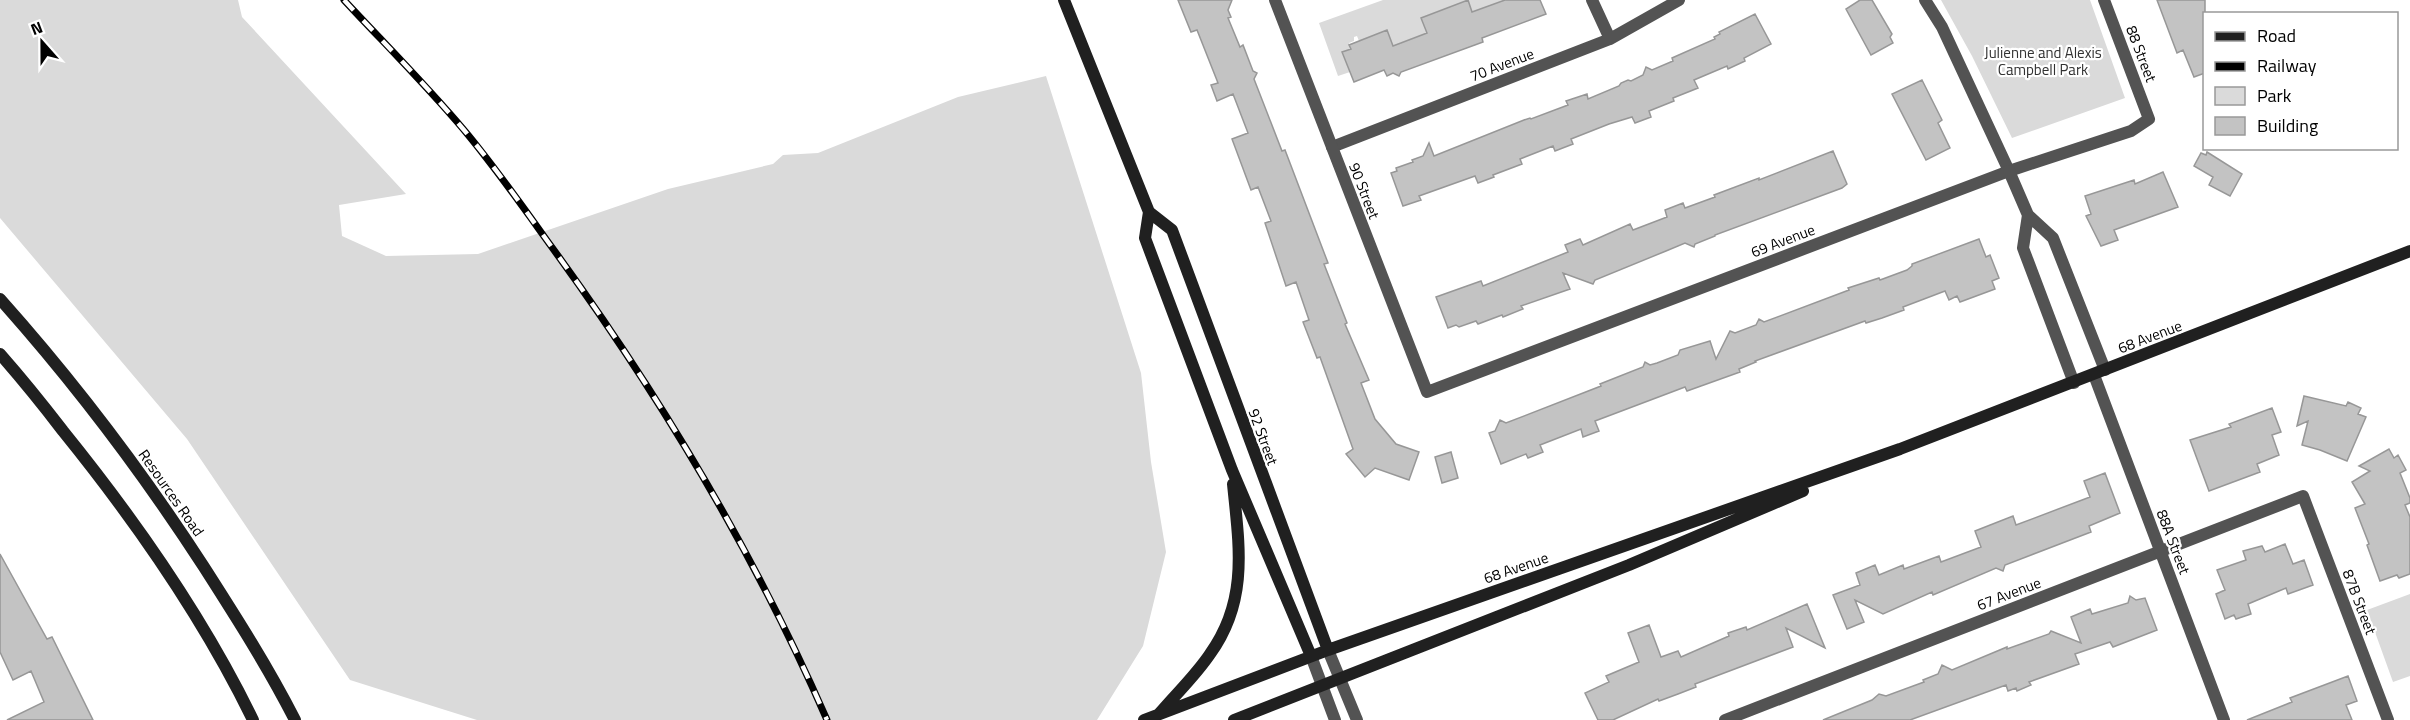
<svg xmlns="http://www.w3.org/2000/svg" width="2410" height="720" viewBox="0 0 2410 720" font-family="'Titillium Web',sans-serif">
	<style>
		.green { fill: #dadada }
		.building { fill: #c3c3c3; stroke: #979797; stroke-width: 1.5 }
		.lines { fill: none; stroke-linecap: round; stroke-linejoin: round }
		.minor { stroke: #535353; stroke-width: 12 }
		.tertiary { stroke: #535353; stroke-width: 12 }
		.secondary { stroke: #202020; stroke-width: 12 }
		.rail-casing { stroke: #000; stroke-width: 7 }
		.rail { stroke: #fff; stroke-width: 4.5; stroke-dasharray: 14; stroke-linecap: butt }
		.labels { text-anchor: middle; stroke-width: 4.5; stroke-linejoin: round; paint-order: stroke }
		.park-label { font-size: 15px; fill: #313131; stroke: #fff }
		.street-label { font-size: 15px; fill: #000; stroke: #fff }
	</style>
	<rect width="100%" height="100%" fill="#fff"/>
	<path class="green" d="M0,0H238L242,17L406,194L339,205L342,236L386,256L478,254L668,189L773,164L783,155L818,153L958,97L1046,76L1141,373L1151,462L1166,552L1143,646L1097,720H477L350,680L187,439L0,218Z
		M1383,0H1505L1478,28L1467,0L1450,33L1441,10L1421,18L1428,28L1427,33L1400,43L1397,56L1387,31L1372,36L1369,66L1357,36L1354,37V41L1349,43L1351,49L1342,53L1350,72L1338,76L1319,23Z
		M1941,0H2090L2125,98L2012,138L1972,56Z
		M2410,594V676L2393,682L2367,610Z"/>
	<path class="building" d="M1178,0H1232L1228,10L1231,17L1228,18L1240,47L1243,45L1253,71L1257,73L1254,79L1282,151L1285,150L1328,263L1324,264L1347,323L1345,324L1369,380L1361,383L1375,419L1396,444L1419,452L1409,480L1375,468L1365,477L1346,454L1353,449L1320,357L1317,358L1303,322L1309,320L1296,282L1286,286L1265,223L1271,221L1258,187L1251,190L1232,139L1248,133L1233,94L1217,101L1211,85L1218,83L1197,30L1191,32Z
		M1468,0L1472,12L1505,0H1540L1546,14L1482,38L1483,42L1401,72L1399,76L1393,73L1387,76L1384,70L1354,82L1342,52L1351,49L1349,45L1387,30L1393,46L1427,33L1421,18Z
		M1860,0H1872L1892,34L1890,37L1893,43L1871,55L1846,9Z
		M2157,0H2205V73L2194,77L2183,50L2177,53Z
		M1755,14L1771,44L1744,58L1745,61L1728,69L1727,66L1694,80L1698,88L1673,98L1674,101L1649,111L1651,117L1635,123L1632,117L1609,124L1571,139L1573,144L1555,151L1553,146L1520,159L1522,164L1493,175L1494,177L1478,183L1475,176L1419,196L1421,200L1403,206L1391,173L1397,171L1396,168L1413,162L1412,160L1423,156L1429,143L1434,156L1524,120L1530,118L1531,119L1568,105L1566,101L1587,94L1588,99L1619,86L1621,83L1628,80L1631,81L1643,75L1646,67L1652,70L1673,61L1672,58L1715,39L1714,37L1720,34L1719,32Z
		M1922,80L1942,120L1938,123L1950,148L1926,160L1892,94Z
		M1833,151L1847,184L1842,188L1715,235V236L1695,244L1694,247L1685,243L1666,251L1595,280L1593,284L1563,273L1570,289L1521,306L1523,309L1503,317L1502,315L1478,324L1476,321L1459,327L1456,325L1448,328L1436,297L1481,281L1483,286L1568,252L1565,245L1580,239L1583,245L1630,224L1633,230L1667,217L1665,210L1683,203L1685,208L1715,197L1714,195L1759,178V180Z
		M2207,152L2242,174L2230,196L2209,185L2213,177L2194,166L2201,153L2206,155Z
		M2163,172L2178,207L2114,230L2118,240L2101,246L2086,216L2091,214L2085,196L2134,180L2135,184Z
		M1979,239L1986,257L1990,255L1999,278L1992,281L1995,289L1960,302L1957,296L1949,300L1945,291L1903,307L1904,310L1882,318L1866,323L1865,321L1755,361L1756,362L1739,369L1740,372L1687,391L1685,387L1595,421L1599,431L1583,437L1581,429L1540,445L1543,452L1528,458L1526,454L1501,464L1489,433L1495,431L1500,420L1506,423L1601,386L1600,384L1643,367L1645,362L1650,365L1657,363L1678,355L1680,350L1710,341L1716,359L1730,331L1735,333L1756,325L1759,319L1764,322L1849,290L1848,288L1879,278L1880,280L1907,270L1912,266V264Z
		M2304,396L2346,406L2348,402L2361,408L2358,414L2366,417L2347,461L2320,450L2302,445L2308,421L2297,426Z
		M2272,408L2281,432L2272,435L2279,455L2257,464L2260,472L2209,491L2190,440L2231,427L2229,424Z
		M2389,449L2394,458L2398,455L2406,470L2400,473L2410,498V503L2405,505L2410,517V574L2399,578L2397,575L2380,581L2367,545L2369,544L2355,508L2365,504L2352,482L2370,471L2359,466Z
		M1451,452L1458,478L1442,483L1435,457Z
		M2105,473L2120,513L2089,526L2091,532L2005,565L2003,571L1996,568L1933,595L1932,592L1883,614L1855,600L1864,622L1847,629L1833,595L1860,585L1856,573L1875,565L1879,575L1903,565L1904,569L1939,556L1941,562L1981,547L1975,531L2013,516L2016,525L2090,497L2084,481Z
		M2285,544L2293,564L2304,560L2313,585L2288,594L2286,588L2248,604L2251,614L2236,619L2234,615L2225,619L2216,594L2225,590L2217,570L2246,560L2243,551L2262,546L2265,552Z
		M0,554L47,639L52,637L93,720H7L44,702L31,671L13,680L0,652Z
		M2130,596L2136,600L2145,598L2157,630L2113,647L2110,642L2075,654L2079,664L2029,682L2031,685L2017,691L2016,688L2008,691L2006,685L1910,720H1823L1872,700L1879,694L1886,696L1924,682L1923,680L1938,674L1942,665L1952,670L2007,647V649L2049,634L2051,631L2081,643L2071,617L2090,609L2092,614L2128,603Z
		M1807,604L1825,648L1786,628L1793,647L1695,684L1696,687L1678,694L1659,701L1658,699L1613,720H1598L1585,693L1609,682L1606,676L1639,662L1628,633L1649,625L1661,657L1678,651L1681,657L1729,636L1728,633L1746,627L1747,630Z
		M2348,676L2357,701L2346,705L2352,720H2247L2292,702L2290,698Z"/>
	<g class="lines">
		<path class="minor" d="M1592,0L1610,39
			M1925,0L1942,27L2009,171L2131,131L2149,119L2104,0
			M1332,147L1610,39L1679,0
			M1725,720L2303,496L2388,720"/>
		<path class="tertiary" d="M1275,0L1427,392L2009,171L2028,215L2053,238L2105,370
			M2028,215L2023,248L2074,383
			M2094,375L2224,720
			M1328,650L1357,720
			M1311,656L1335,720"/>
		<path class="secondary" d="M1064,0L1149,212L1172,230L1328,650
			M1149,212L1145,238L1232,470L1311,656
			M0,299C75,383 143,473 204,567C236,617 268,667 295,720
			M0,354C22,379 43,405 63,431C135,520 203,617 253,720
			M1159,714C1176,694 1196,675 1210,654C1249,600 1239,545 1233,484
			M1144,720L1328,650L1900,449L2410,251
			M1234,720L1629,565L1803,491"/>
		<g class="rail-casing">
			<path id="rail" d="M344,0C384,43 426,85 464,130C495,167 523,207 551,246C659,394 754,552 827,720"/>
		</g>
		<use href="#rail" class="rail"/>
	</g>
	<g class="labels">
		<g class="park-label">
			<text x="2043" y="58">Julienne and Alexis<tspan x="2043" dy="17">Campbell Park</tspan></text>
		</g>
		<g class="street-label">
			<text transform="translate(2141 54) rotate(69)" y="5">88 Street</text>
			<text transform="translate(1502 65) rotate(-21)" y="5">70 Avenue</text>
			<text transform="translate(1364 191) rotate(69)" y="5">90 Street</text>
			<text transform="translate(1783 241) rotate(-21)" y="5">69 Avenue</text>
			<text transform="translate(2150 337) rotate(-21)" y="5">68 Avenue</text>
			<text transform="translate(1263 437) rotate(70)" y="5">92 Street</text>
			<text transform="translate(171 493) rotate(55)" y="5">Resources Road</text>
			<text transform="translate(2173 542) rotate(69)" y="5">88A Street</text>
			<text transform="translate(1516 568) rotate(-19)" y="5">68 Avenue</text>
			<text transform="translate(2009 594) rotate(-21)" y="5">67 Avenue</text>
			<text transform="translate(2359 602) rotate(69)" y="5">87B Street</text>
		</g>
	</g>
	<rect x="2203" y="12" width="195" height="138" fill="#ffffff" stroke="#999999" stroke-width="1.5"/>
	<rect x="2215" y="32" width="30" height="9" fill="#202020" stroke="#999999" stroke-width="1.5"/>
	<text x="2257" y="42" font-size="18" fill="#000000">Road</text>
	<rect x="2215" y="62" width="30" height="9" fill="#000000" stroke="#999999" stroke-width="1.5"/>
	<text x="2257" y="72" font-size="18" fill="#000000">Railway</text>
	<rect x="2215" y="87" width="30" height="18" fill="#dadada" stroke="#999999" stroke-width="1.5"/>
	<text x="2257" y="102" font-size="18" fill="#000000">Park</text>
	<rect x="2215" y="117" width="30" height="18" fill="#c3c3c3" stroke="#999999" stroke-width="1.5"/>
	<text x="2257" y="132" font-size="18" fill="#000000">Building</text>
	<g transform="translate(42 42) rotate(339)" stroke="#ffffff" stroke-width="4.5" paint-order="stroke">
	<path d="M0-4.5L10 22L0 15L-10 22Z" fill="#000000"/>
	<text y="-9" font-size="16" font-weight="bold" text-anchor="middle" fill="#000000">N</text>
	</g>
</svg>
